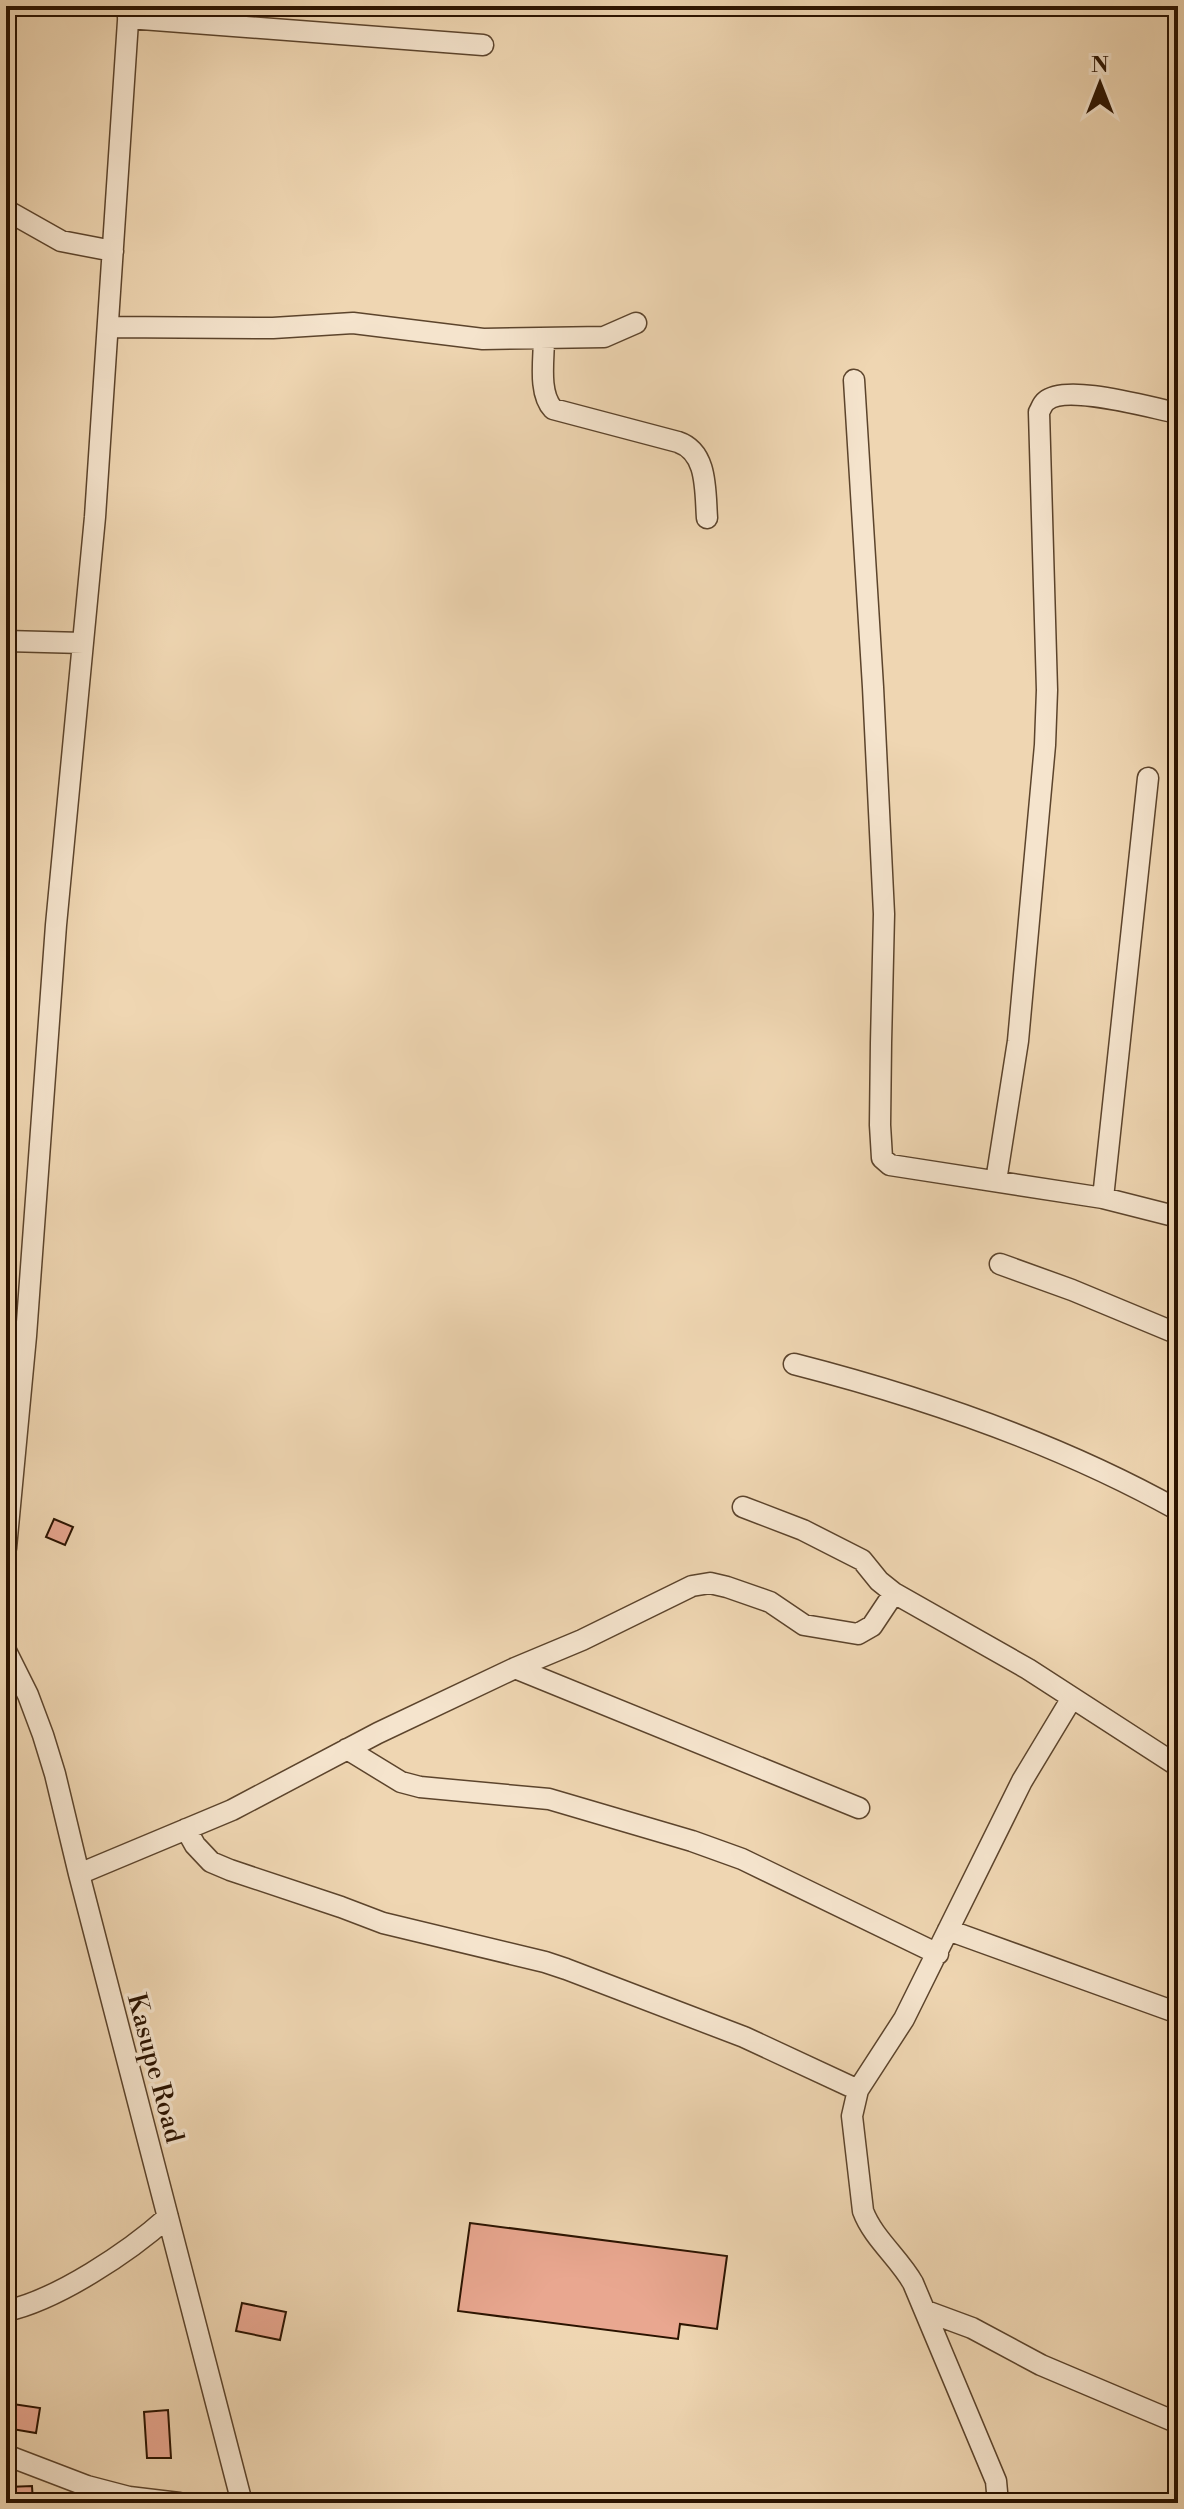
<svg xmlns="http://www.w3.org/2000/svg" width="1184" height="2509" viewBox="0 0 1184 2509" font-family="'Libre Bodoni',serif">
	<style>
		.building { fill: #e9a790; stroke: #2b1300; stroke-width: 2 }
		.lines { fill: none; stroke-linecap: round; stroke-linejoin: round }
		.minor-casing { stroke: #5c442c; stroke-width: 23 }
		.minor { stroke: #f5e4cd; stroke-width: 20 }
		.labels { text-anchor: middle; stroke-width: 7; stroke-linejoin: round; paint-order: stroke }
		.street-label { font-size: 26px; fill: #2b1300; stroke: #f5e4cd }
	</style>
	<rect width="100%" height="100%" fill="#efd6b2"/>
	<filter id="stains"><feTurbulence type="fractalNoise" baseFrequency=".0025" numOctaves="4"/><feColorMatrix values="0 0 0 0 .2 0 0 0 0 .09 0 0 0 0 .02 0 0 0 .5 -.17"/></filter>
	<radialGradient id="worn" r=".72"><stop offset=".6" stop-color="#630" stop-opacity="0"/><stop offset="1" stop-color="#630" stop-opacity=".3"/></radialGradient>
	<path class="building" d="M54,1519L73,1527L65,1545L46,1537Z
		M470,2223L727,2256L717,2329L680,2324L678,2339L458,2311Z
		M242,2303L286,2312L280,2340L236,2331Z
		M6,2403L40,2408L36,2433L6,2428Z
		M168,2410L171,2458H147L144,2412Z
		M32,2486L33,2503H9L8,2487Z"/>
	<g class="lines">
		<g class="minor-casing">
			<path id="minor" d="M128,18L483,45
				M6,210L61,241L113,251
				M108,327L273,328L353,323L483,339L604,337L636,323
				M544,338C544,359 538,393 553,409L678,442C708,452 705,491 707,518
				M854,380L873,687L884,914L881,1043L880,1125L882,1158L890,1165L1103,1198L1178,1217
				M6,641L83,643
				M996,1181L1018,1041L1045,745L1047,690L1039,412C1041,409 1042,404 1046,401C1066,383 1151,408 1178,413
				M1103,1198L1148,778
				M1000,1264L1072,1290L1178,1334
				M794,1364C927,1398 1058,1443 1178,1510
				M743,1507L803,1530L862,1560L879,1581L894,1593L1028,1669L1178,1766
				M6,1548L26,1336L56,925L95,517L129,6
				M6,1651L28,1695L43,1735L55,1774L79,1874L242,2503
				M515,1668L859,1808
				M347,1749L401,1782L420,1787L549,1799L692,1841L742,1859L938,1954
				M186,1829L195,1845L211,1862L230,1870L341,1907L383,1923L545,1962L566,1969L744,2037L858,2090
				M79,1874L232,1810L378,1733L515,1668L582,1640L692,1586L710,1583L727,1587L770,1602L804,1625L858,1634L872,1626L894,1593
				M948,1930L1178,2013
				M6,2311C57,2300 129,2252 168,2217
				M926,2311L972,2328L1041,2365L1178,2423
				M6,2455L87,2486L129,2497L179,2503
				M998,2503L996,2481L913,2283C899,2258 873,2238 863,2211L852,2116L858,2090L904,2019L1022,1781L1072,1698"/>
		</g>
		<use href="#minor" class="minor"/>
	</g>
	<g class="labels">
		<g class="street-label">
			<text transform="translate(156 2068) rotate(75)" y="9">Kasupe Road</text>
		</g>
	</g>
	<rect width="1184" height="2509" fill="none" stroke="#efd6b2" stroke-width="32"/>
	<rect x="8" y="8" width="1168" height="2493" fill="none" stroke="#2b1300" stroke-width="4"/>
	<rect x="16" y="16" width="1152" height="2477" fill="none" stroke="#2b1300" stroke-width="2"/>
	<g transform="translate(1100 84)" stroke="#f5e4cd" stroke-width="6" paint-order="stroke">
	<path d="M0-6L14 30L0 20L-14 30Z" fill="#2b1300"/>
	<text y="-12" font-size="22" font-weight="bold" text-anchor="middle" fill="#2b1300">N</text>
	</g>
	<rect width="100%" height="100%" filter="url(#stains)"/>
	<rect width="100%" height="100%" fill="url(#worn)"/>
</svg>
